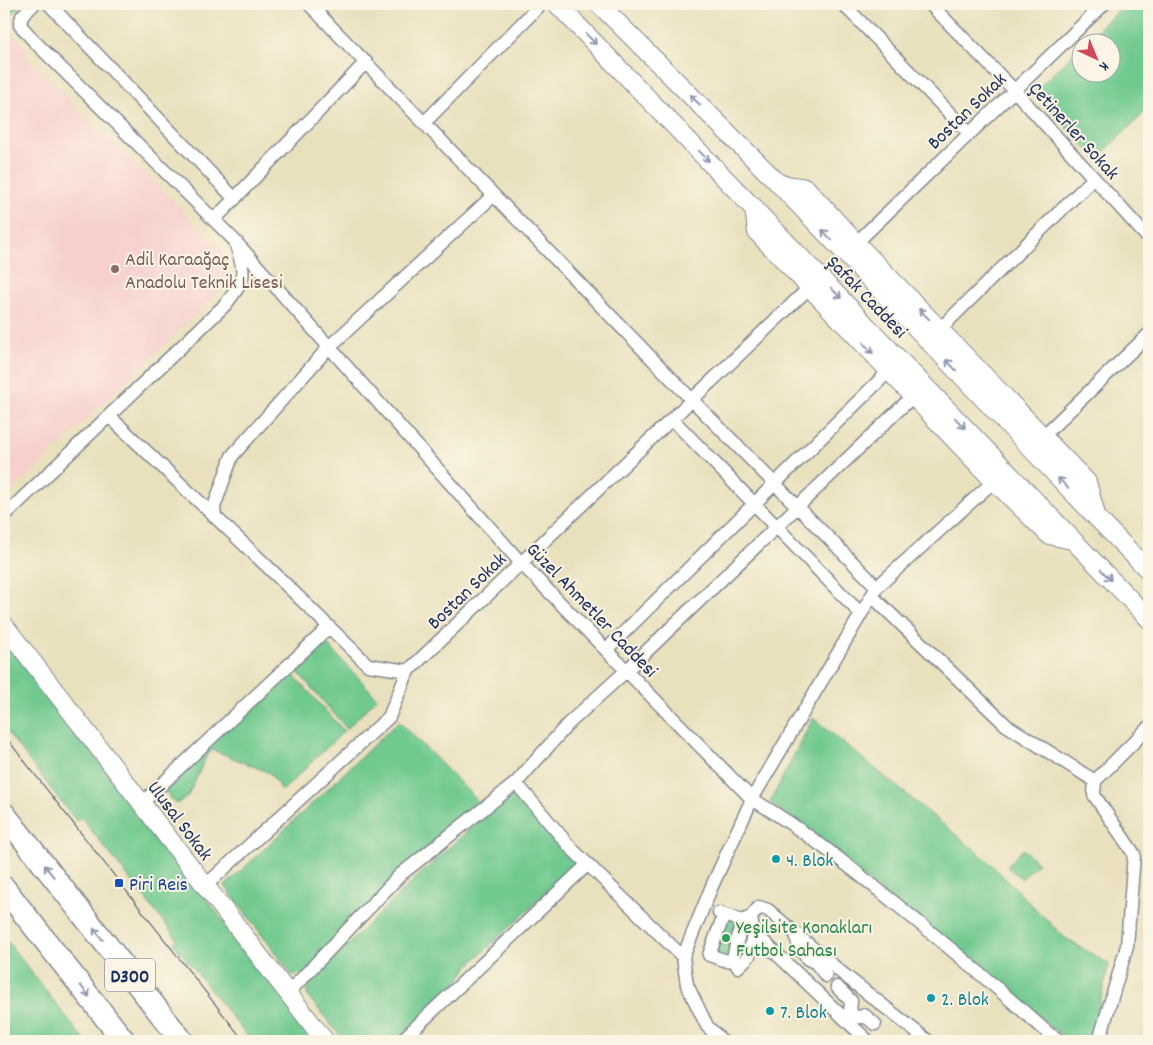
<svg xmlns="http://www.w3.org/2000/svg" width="1153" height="1045" viewBox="0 0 1153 1045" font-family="Dekko,sans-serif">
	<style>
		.built { fill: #f7d0ce }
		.green { fill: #70c98f; stroke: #467c76 }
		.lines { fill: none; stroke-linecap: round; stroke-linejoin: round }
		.street-casing { stroke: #82888e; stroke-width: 15 }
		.secondary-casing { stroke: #82888e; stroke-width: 20 }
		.highway-casing { stroke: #82888e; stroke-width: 25 }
		.street { stroke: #fff; stroke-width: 12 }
		.secondary { stroke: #fff; stroke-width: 18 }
		.highway { stroke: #fff; stroke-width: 22 }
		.tram { stroke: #1b2f5e; stroke-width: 1 }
		.oneway { stroke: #8d97ae }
		.education-dot { fill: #8d6e63; stroke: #fcf5e5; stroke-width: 2 }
		.culture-dot { fill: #0f9aa8; stroke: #fcf5e5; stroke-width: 2 }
		.transit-dot { fill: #1a4fb4; stroke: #fcf5e5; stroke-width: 2 }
		.leisure-dot { fill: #2e9e5b; stroke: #fcf5e5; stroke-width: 2 }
		.labels { text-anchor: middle; stroke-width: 4; stroke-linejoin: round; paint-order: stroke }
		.shield { fill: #fcf5e5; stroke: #5e6a86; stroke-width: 1 }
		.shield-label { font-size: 19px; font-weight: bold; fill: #1b2f5e }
		.street-label { font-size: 20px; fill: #1b2f5e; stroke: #fcf5e5 }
		.education-label { font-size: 20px; fill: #785e54; stroke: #fcf5e5; text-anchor: start }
		.culture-label { font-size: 20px; fill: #0d838f; stroke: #fcf5e5; text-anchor: start }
		.transit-label { font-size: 20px; fill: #164399; stroke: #fcf5e5; text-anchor: start }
		.leisure-label { font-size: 20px; fill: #27864d; stroke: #fcf5e5; text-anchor: start }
	</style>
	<rect width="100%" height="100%" fill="#fcf5e5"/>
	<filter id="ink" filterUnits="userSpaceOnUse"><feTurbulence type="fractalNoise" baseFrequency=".02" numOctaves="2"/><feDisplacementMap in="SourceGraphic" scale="10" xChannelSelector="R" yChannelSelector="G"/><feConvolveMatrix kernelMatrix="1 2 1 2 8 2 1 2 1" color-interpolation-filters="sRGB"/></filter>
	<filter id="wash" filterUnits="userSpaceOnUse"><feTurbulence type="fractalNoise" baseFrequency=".0096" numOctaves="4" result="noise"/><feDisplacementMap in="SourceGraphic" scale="20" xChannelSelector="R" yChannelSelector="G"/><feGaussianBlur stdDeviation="1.12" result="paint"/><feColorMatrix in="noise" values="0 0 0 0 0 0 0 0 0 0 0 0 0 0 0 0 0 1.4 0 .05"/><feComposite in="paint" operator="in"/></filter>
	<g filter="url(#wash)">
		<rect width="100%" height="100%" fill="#e9e1be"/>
		<path class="built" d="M4,25L26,48L25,56L225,253L226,285L4,499Z"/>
		<path class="green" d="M4,4H21L4,22Z
			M1125,4H1149V108L1097,159L1033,93L1080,47V72H1110V42H1085Z
			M4,640L317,1041H251L173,943L177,939L87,825L81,817L76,821L4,728Z
			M326,643L377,698L347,729L296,670Z
			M289,670L344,731L282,791L270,773L213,750L206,757L188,796L176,804L162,787Z
			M813,718L987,860L1065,938L1109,964L1091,1041H1072L1051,1028L770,802Z
			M399,721L480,803L365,910L305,974L292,975L225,886Z
			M517,793L578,859L574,868L468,966L456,984L396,1041H344L307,995V988L311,982C375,917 440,852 511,794Z
			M1023,849L1038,863L1022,879L1007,867Z
			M724,917L741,923L729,958L711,953Z
			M4,937L85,1041H4Z"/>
	</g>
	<g filter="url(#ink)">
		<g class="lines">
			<g class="street-casing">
				<path id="street" d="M49,4L235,199
					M309,4L692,400L877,587
					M843,4L969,133
					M930,4L1014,90L1149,239
					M424,123L541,4
					M214,220L366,62
					M235,241L521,563L752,799L712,886L683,957L687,985L707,1026L722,1041
					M856,243L1104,4
					M939,330L1094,178
					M109,416L270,569L368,665L408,671
					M672,419L861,614
					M1042,437L1149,334
					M994,481L877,587L752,799C803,829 849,866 896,904C948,946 999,989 1049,1034L1061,1041
					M4,516L225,305C248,276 245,275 235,241L35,42L20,25L22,16L34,4
					M215,517L214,507L232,456L329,347L494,195
					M872,596L1006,725L1095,781
					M606,650L889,371
					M516,783L571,848L683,957
					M142,803L329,627
					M205,886L389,717L408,671L810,287
					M719,913L742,921L751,917L759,907L768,910L843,974L928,1041
					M724,915L709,955L727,961L733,958
					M751,917L753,930L760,938L868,1041
					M742,921L733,958L738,967L749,956L752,939L760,938
					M799,935L797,940L800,949L808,959L816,963L826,976
					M837,987L851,1001L850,1013L857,1017H863L864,1015L875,1024
					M287,994L400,875L516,783L568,724L626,671L913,396
					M401,1041L588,864
					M1099,1041L1127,946L1134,854L1094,795L1095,781L1149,727"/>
			</g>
			<g class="secondary-casing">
				<path id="secondary" d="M557,4L1149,619
					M599,4L779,184L1097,518L1149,571
					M779,184L806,188L856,243L1087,482L1096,515
					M754,207L757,232L994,481L1049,535L1072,540
					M4,625L325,1041"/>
			</g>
			<g class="highway-casing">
				<path id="highway" d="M4,814L182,1041
					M4,888L124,1041"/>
			</g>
			<use href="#street" class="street"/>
			<use href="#secondary" class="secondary"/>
			<use href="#highway" class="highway"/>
			<path class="tram" d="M4,735L244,1041"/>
		</g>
		<defs><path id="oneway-shaft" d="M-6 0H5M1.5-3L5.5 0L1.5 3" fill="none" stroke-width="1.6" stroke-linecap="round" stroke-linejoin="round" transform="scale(1.25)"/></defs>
		<g class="oneway">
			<use href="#oneway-shaft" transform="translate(591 39) rotate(46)"/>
			<use href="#oneway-shaft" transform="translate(695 100) rotate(-135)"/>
			<use href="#oneway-shaft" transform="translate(704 156) rotate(46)"/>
			<use href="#oneway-shaft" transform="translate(827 235) rotate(-134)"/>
			<use href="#oneway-shaft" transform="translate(836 293) rotate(46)"/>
			<use href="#oneway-shaft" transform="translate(924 314) rotate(-134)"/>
			<use href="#oneway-shaft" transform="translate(868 348) rotate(47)"/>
			<use href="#oneway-shaft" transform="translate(951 365) rotate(-134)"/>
			<use href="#oneway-shaft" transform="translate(960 423) rotate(46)"/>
			<use href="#oneway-shaft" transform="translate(1063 483) rotate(-134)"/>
			<use href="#oneway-shaft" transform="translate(1106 575) rotate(46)"/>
			<use href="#oneway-shaft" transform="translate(49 871) rotate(-128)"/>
			<use href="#oneway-shaft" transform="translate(98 934) rotate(-128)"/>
			<use href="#oneway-shaft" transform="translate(85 991) rotate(52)"/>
		</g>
	</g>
	<circle class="education-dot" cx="115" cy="269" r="5"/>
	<g class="culture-dot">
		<circle cx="776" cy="859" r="5"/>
		<circle cx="931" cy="998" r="5"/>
		<circle cx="770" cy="1011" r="5"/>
	</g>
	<rect class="transit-dot" x="114" y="878" width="10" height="10" rx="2.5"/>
	<circle class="leisure-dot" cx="726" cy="938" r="5"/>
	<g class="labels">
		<rect class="shield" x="105" y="958.5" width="50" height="33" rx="4"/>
		<g class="shield-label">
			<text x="130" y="982">D300</text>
		</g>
		<g class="street-label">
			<text transform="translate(966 110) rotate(-44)" y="7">Bostan Sokak</text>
			<text transform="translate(1075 130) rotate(48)" y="7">Çetinerler Sokak</text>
			<text transform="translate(868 296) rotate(46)" y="7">Şafak Caddesi</text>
			<text transform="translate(466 590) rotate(-44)" y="7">Bostan Sokak</text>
			<text transform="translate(593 609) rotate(46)" y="7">Güzel Ahmetler Caddesi</text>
			<text transform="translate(181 820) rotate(53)" y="7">Ulusal Sokak</text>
		</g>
		<g class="education-label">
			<text x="125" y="265">Adil Karaağaç<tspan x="125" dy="23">Anadolu Teknik Lisesi</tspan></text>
		</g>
		<g class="culture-label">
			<text x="786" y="866">4. Blok</text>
			<text x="941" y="1005">2. Blok</text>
			<text x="780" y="1018">7. Blok</text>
		</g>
		<g class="transit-label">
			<text x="129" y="890">Piri Reis</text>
		</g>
		<g class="leisure-label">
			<text x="736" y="933">Yeşilsite Konakları<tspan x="736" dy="23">Futbol Sahası</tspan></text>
		</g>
	</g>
	<rect width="1153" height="1045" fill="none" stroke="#fcf5e5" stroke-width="20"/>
	<g transform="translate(1096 58) rotate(136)"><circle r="24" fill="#fcf5e5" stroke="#a2a6af"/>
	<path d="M0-4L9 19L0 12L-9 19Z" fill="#d1495b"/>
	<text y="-8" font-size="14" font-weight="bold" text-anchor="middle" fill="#1b2f5e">K</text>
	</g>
</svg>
